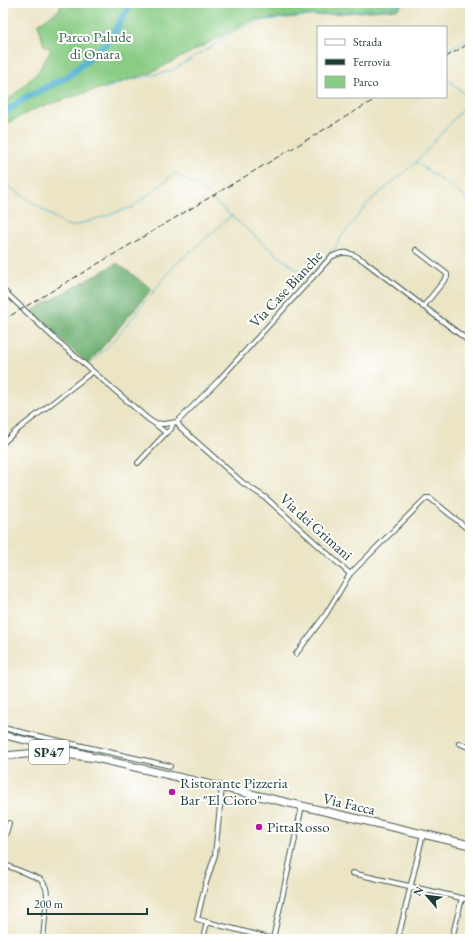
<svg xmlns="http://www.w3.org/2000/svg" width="473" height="942" viewBox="0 0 473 942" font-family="'EB Garamond',serif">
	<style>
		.green { fill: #89cc85; stroke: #54845c }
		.forest { fill: #6eb072; stroke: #467653 }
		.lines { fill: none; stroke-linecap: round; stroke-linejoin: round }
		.stream { stroke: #4fb1ce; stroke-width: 1 }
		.river { stroke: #4fb1ce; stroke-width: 7 }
		.street-casing { stroke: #3e564a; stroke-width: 6 }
		.secondary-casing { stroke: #3e564a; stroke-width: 8 }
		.primary-casing { stroke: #3e564a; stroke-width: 9 }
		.street { stroke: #fff; stroke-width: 4 }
		.secondary { stroke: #fff; stroke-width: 6 }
		.primary { stroke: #fff; stroke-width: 7 }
		.rail { stroke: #1f3d34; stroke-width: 1; stroke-dasharray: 6 3; stroke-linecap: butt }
		.poi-dot { fill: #b5179e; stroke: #fff; stroke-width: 1.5 }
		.labels { text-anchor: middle; stroke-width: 4; stroke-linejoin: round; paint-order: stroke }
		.shield { fill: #fff; stroke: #627771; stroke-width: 1 }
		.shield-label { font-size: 14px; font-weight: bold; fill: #1f3d34 }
		.park-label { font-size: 15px; fill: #3a6148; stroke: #fff }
		.street-label { font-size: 15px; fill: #1f3d34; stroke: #fff }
		.poi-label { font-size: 15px; fill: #1f3d34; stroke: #fff; text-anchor: start }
	</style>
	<rect width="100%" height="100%" fill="#fff"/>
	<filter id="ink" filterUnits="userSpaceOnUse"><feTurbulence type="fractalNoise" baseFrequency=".025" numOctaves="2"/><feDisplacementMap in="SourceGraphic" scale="8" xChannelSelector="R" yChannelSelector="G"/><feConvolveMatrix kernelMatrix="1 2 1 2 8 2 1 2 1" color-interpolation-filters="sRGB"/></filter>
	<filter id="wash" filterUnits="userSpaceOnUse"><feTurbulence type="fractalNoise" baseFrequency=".012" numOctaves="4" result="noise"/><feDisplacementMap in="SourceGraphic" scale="16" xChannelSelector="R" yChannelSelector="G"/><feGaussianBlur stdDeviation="0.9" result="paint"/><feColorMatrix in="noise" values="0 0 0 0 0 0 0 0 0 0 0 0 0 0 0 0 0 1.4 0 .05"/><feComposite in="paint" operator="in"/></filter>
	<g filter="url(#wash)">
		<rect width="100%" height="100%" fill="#ebe5c6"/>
		<path class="green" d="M62,3H404L398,9L253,20L150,73L37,108L11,121L3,128V105L38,72L51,50L44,45L38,24L59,10Z"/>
		<path class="forest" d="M117,263L152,289L88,364L30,312Z"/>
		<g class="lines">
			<path class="stream" d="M446,51L470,37
				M446,78L470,99
				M104,89L125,81L171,71L242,28L259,21L400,6L403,3
				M417,161L470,101
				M5,184L66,225L74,226L133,207L175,173L209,194
				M213,200L277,255L307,277L335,248L341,237L369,202L416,162L470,201
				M91,363L116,338L174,266L231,216"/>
			<path class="river" d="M3,114L23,99L69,76L108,42L131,3"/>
		</g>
	</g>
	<g filter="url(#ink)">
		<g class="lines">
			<g class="street-casing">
				<path id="street" d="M416,250L447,274V277L423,307
					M3,290L53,337L148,419L154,423L164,424L177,422L218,381L331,257C345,250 351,252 364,261L470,342
					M177,422L181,428L243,483L266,498L350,574L426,498H430L470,531
					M154,423L166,433L171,429L173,423
					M3,443L16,431L92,372
					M138,463L166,433
					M296,654L326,614L350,574
					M3,728L170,766
					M459,743L470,748
					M3,843L9,823
					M3,864L40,879C46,885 47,889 47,897L43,939
					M352,873L470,900
					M207,922L197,919L205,886L215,855L222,787
					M453,934L462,898
					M203,939L207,922L273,939
					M273,939L302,806
					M398,939L423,834"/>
			</g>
			<g class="secondary-casing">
				<path id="secondary" d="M3,735L89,755"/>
			</g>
			<g class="primary-casing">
				<path id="primary" d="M3,756L49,752L96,758L470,845"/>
			</g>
			<use href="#street" class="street"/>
			<use href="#secondary" class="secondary"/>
			<use href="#primary" class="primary"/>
			<path class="rail" d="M446,57L470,43
				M3,320L379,97"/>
		</g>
	</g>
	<g class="poi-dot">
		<circle cx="172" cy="792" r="4"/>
		<circle cx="259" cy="827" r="4"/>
	</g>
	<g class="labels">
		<rect class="shield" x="29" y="740" width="40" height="24" rx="3"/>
		<g class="shield-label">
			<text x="49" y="757">SP47</text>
		</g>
		<g class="park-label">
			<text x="95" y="42">Parco Palude<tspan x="95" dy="17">di Onara</tspan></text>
		</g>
		<g class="street-label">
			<text transform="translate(286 289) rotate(-47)" y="5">Via Case Bianche</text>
			<text transform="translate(316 527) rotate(42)" y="5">Via dei Grimani</text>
			<text transform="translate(349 804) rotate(13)" y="5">Via Facca</text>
		</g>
		<g class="poi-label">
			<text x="180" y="788">Ristorante Pizzeria<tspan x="180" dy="17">Bar "El Cioro"</tspan></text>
			<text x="267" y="832">PittaRosso</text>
		</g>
	</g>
	<rect width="473" height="942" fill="none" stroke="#fff" stroke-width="16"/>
	<rect x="317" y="26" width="130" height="72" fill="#ffffff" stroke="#a5b1ae"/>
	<rect x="325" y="39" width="20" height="6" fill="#ffffff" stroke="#a5b1ae"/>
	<text x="353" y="46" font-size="12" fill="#1f3d34">Strada</text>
	<rect x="325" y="59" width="20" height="6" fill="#1f3d34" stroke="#a5b1ae"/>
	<text x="353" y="66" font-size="12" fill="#1f3d34">Ferrovia</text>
	<rect x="325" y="76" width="20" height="12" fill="#89cc85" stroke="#a5b1ae"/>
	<text x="353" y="86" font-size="12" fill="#1f3d34">Parco</text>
	<g transform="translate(427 896) rotate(298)" stroke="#ffffff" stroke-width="3" paint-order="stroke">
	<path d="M0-3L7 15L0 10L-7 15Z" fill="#1f3d34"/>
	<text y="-6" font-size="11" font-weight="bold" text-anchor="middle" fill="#1f3d34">N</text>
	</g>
	<path d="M28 908v6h119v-6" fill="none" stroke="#1f3d34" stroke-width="2"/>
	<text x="34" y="908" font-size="12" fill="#1f3d34" stroke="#ffffff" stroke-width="3" paint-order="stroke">200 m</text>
</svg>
